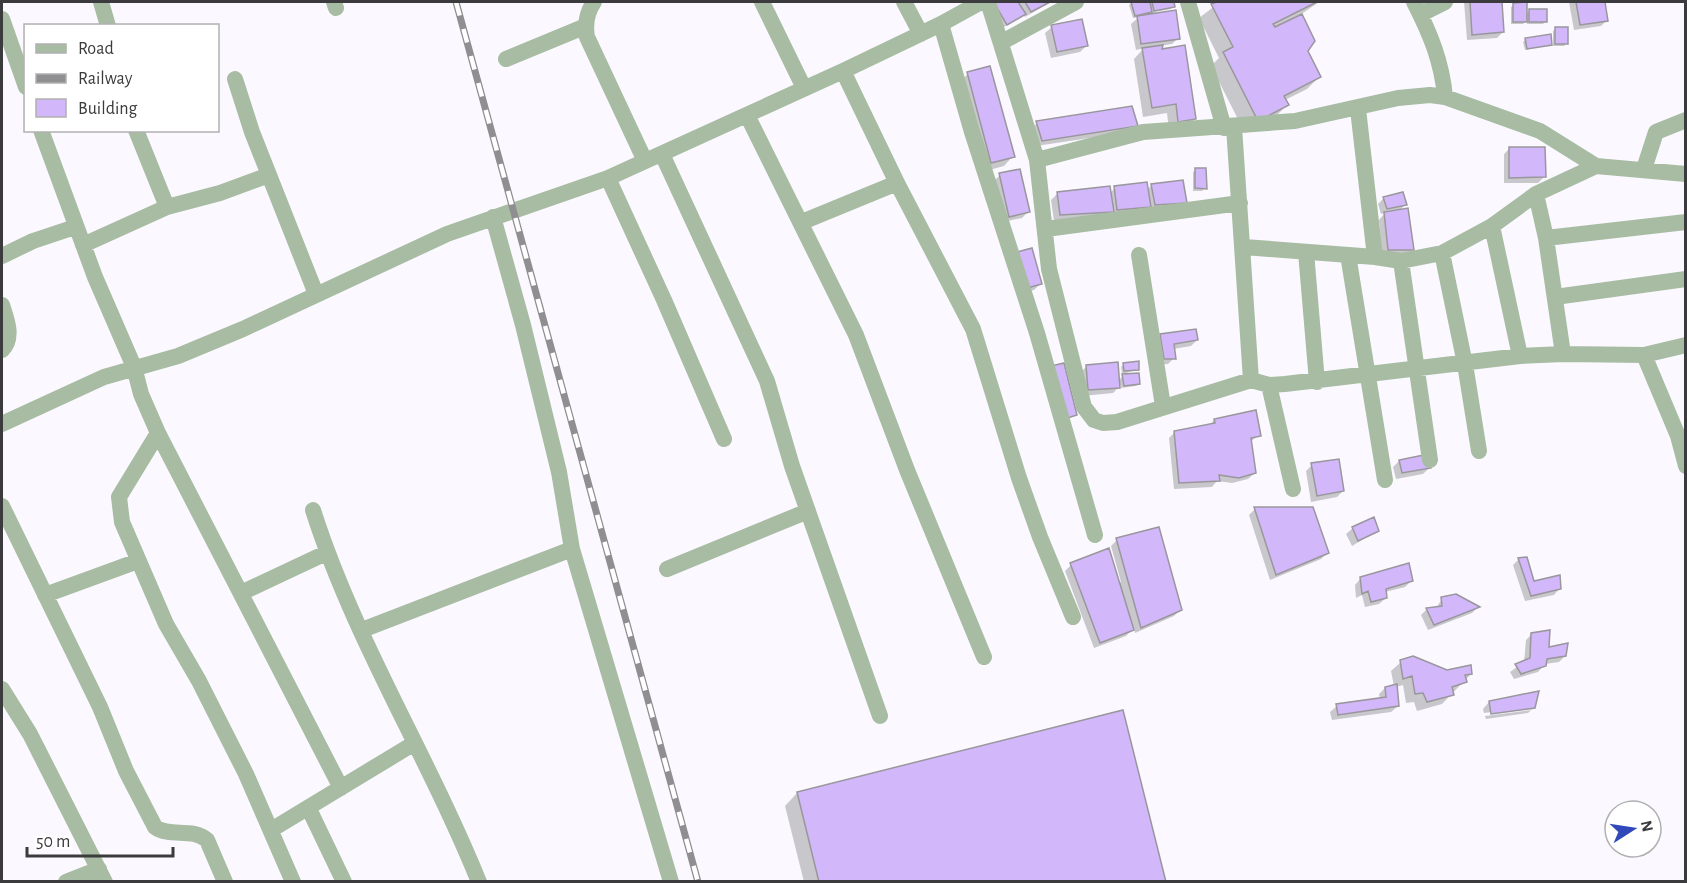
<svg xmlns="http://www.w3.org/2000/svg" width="1687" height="883" viewBox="0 0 1687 883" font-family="'Alegreya Sans',sans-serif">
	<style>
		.shadow { fill: #0003 }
		.building { fill: #d2b8fa; stroke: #99969c; stroke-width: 1.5 }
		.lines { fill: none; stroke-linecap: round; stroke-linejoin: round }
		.minor { stroke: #a7bca3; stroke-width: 16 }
		.rail-casing { stroke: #8f8e91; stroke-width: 7 }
		.rail { stroke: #fff; stroke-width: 4.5; stroke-dasharray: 14; stroke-linecap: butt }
	</style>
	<rect width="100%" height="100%" fill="#fbf9ff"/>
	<path class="shadow" d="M1000,2H1051L1025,17L1023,14L1000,30L995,4Z
		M1132,2H1173L1171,9L1155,12L1178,38L1172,44L1159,46L1160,48L1184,47L1195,119L1185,128L1169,131L1167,113L1143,117L1134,59L1144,48L1136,50L1131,24L1139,17L1133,18L1129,5Z
		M1220,2H1319L1300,15L1306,51L1319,77L1307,89L1285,100L1287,105L1275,117L1245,133L1211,66L1219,58L1199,18Z
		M1464,2H1501L1503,32L1497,38L1467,40Z
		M1526,2L1525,15L1530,11L1546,21L1543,24H1527V20L1523,24H1511V7Z
		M1569,2H1604L1607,20L1601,26L1574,30Z
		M1052,27L1086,46L1080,52L1051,58L1045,33Z
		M1556,28L1567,43L1564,46H1553V31Z
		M1526,39L1551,44L1525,50L1523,42Z
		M968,74L1013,156L1004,166L982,172L958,83Z
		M1131,108L1130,132L1036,146L1031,129L1037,123Z
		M1510,148L1544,177L1538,183H1504V154Z
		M1196,170L1205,188L1202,191H1193V172Z
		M1000,175L1028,212L1022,218L1003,222L994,181Z
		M1152,185L1185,203L1054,221L1051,200L1057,194L1110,193L1115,188L1147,190Z
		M1384,198L1406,204L1398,212L1413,249L1407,255L1382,256L1379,220L1385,213L1381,214L1378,204Z
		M1031,249L1040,284L1034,290L1021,293Z
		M1160,335L1197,340L1191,346L1173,349L1174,358L1168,364L1158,365L1154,341Z
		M1124,364L1138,369L1126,373L1139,384L1136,386L1121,388V385L1113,393L1082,396L1080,373L1086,367L1118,381L1126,373H1122L1121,367Z
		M1214,420L1259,435L1250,442L1255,473L1248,479L1232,483L1217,481L1212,487L1174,489L1169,438L1175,432L1209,426Z
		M1399,461L1429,468L1423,474L1396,479L1393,467Z
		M1312,465L1343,491L1337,497L1311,502L1306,471Z
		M1255,509L1327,553L1321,559L1270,580L1249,515Z
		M1353,528L1377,531L1352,546L1346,534Z
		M1117,540L1180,610L1174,616L1135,633L1134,628L1126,636L1094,648L1065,571L1071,565L1121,582L1111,546Z
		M1519,559L1533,583L1560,588L1554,595L1525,601L1513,565Z
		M1361,578L1411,581L1405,587L1385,592L1386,598L1379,604L1365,607L1362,595L1356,598L1355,585Z
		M1442,599L1478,607L1472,613L1428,630L1421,615L1427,609L1436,608Z
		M1532,634L1548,648L1565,656L1559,662L1545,664L1538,672L1514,679L1510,672L1524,662L1526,640Z
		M1401,662L1447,672L1471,674L1442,704L1417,711L1414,702L1406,703L1403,685L1396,687L1398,706L1391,712L1332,720L1330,712L1337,706L1380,699L1379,694L1385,688L1394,686L1391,671Z
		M1489,702L1534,707L1531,710V707L1484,713L1483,709Z
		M1531,710L1528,713L1486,719L1485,716Z
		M797,793L1164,882H804L785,806Z"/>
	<path class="building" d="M997,2H1018L1026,14L1007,25L994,3Z
		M1025,2H1050L1031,12Z
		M1131,2H1150L1152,12L1135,16Z
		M1152,2H1174L1175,7L1154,11Z
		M1217,2H1317L1273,24L1275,27L1302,14L1315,41L1308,51L1321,77L1284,96L1289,105L1258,121L1223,52L1233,47L1211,4Z
		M1470,2H1502L1504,32L1472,35Z
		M1527,2V22H1513V3Z
		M1576,2H1605L1608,21L1580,25Z
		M1529,9H1547V22H1529Z
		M1176,10L1180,39L1141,44L1137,16Z
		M1082,19L1088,46L1057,52L1051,25Z
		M1555,27H1568V44H1555Z
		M1551,34L1552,45L1527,49L1525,38Z
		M1163,45L1162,49L1185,45L1196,119L1178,122L1176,104L1152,108L1142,48Z
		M990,66L1015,157L991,163L967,72Z
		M1132,106L1138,126L1042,141L1036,121Z
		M1509,147H1545L1546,177L1509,178Z
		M1195,168H1206L1207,189L1195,188Z
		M1020,169L1030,212L1009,217L999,173Z
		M1183,180L1187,203L1155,205L1151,184Z
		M1147,182L1151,207L1117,210L1114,186Z
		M1110,186L1114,212L1060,215L1057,192Z
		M1403,192L1407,205L1387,209L1383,197Z
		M1408,208L1414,250H1388L1384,212Z
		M1032,248L1042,284L1027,288L1017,252Z
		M1196,329L1198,340L1174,344L1176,359H1164L1160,334Z
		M1139,361V370L1124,371L1123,363Z
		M1118,362L1120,388L1088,390L1086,365Z
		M1064,363L1077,415L1064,419L1051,366Z
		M1139,373L1140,384L1124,386L1122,374Z
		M1256,410L1261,436L1251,438L1256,473L1239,478L1219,475L1220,481L1179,483L1174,431L1215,423L1214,419Z
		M1429,454L1431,468L1402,473L1399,460Z
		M1339,459L1344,491L1317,496L1311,463Z
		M1254,507H1313L1329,553L1276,575Z
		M1374,517L1379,531L1358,541L1352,527Z
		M1159,527L1182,610L1141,628L1116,538Z
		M1109,548L1134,630L1100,643L1070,563Z
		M1527,557L1534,581L1560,575L1561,589L1531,596L1518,558Z
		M1409,563L1413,581L1386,589L1387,598L1371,602L1368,591L1362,594L1360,577Z
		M1456,594L1480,607L1434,625L1426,608L1442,606L1441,597Z
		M1550,630L1549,647L1568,643L1566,656L1547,659L1546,666L1521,674L1515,664L1530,658L1531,633Z
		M1413,656L1447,670L1471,665L1472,674L1465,675L1467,682L1452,687L1454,695L1427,702L1423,693L1415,694L1412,676L1403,679L1400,660Z
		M1397,684L1399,706L1338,715L1336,704L1386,697L1385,687Z
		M1539,691L1535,708L1491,714L1489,701Z
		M1123,710L1166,882H819L797,792Z"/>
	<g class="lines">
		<path class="minor" d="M101,2L108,26
			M334,2L336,8
			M594,2C587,12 585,25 587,37L645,161
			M762,2L804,88
			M904,2L921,34
			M988,2L1037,160L1049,269L1084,407L1094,420L1103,423L1117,422L1251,380L1269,385L1285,384L1520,356L1563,354L1644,355L1686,345
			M1188,2L1224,128
			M1414,2C1430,33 1442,62 1445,97
			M1421,14L1445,2
			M2,19L26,87
			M941,24L972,132L1037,333L1095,535
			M1002,42L1076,2
			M506,59L586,26
			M843,71L897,183L973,329L1019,478L1040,537L1073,617
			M235,79L252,132L316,294
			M1358,109L1375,257
			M747,115L856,335L907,470L984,657
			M1234,127L1251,380
			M41,130L95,277L134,367L141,394L158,433L341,788
			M136,130L167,207
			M662,154L767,381L792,466L880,716
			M1037,160L1143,132L1295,121L1398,98L1430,95L1445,97L1540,131L1596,166L1686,174
			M1644,169L1656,132L1686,120
			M608,178L664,300L724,439
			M1536,194L1546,238L1563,354
			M493,217L523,325L559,472L572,549L671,882
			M802,222L897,183
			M1492,226L1520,356
			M1046,229L1240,203
			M1546,238L1686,222
			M83,245L167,207L220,193L269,175
			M1244,247L1375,257L1401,261L1442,253L1492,226L1536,194L1596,166
			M1306,252L1317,382
			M1442,253L1465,364L1479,451
			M1139,255L1163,406
			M1348,255L1385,480
			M2,256L33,241L75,227
			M1401,261L1430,460
			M1555,297L1686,279
			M2,305C7,320 14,338 2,350
			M1644,355L1678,436L1686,466
			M1269,385L1293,489
			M2,424L104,377L178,356L243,329L447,234L608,178L843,71L941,24L981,2
			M158,433L119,497L122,522L166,624L199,681L246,774L293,882
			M2,506L100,707L126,771L155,827C170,838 192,827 207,840L225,882
			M313,510C354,639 428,756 479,882
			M667,569L808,511
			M241,593L326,553
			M45,595L138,561
			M362,630L572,549
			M2,689L30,734L105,882
			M309,809L344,882
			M271,830L413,744
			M66,882L99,869"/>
		<g class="rail-casing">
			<path id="rail" d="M456,2L698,882"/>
		</g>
		<use href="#rail" class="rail"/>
	</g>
	<rect width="1687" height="883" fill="none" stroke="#3b3a3c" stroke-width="6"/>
	<rect x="24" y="24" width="195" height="108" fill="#ffffff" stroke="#b1b0b1" stroke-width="1.5"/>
	<rect x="36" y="44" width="30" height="9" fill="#a7bca3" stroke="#b1b0b1" stroke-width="1.5"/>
	<text x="78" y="54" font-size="18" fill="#3b3a3c">Road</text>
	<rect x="36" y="74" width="30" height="9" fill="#8f8e91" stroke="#b1b0b1" stroke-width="1.5"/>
	<text x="78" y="84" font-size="18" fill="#3b3a3c">Railway</text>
	<rect x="36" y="99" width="30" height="18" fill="#d2b8fa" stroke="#b1b0b1" stroke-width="1.5"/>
	<text x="78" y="114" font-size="18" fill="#3b3a3c">Building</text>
	<g transform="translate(1633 829) rotate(78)"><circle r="28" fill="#ffffff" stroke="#b1b0b1" stroke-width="1.5"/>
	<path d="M0-4.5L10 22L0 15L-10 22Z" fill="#3048b9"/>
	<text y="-9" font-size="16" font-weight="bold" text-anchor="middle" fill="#3b3a3c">N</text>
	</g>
	<path d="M27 847v9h146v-9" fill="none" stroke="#3b3a3c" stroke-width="3"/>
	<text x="36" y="847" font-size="18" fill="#3b3a3c" stroke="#ffffff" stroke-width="4.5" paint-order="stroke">50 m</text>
</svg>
